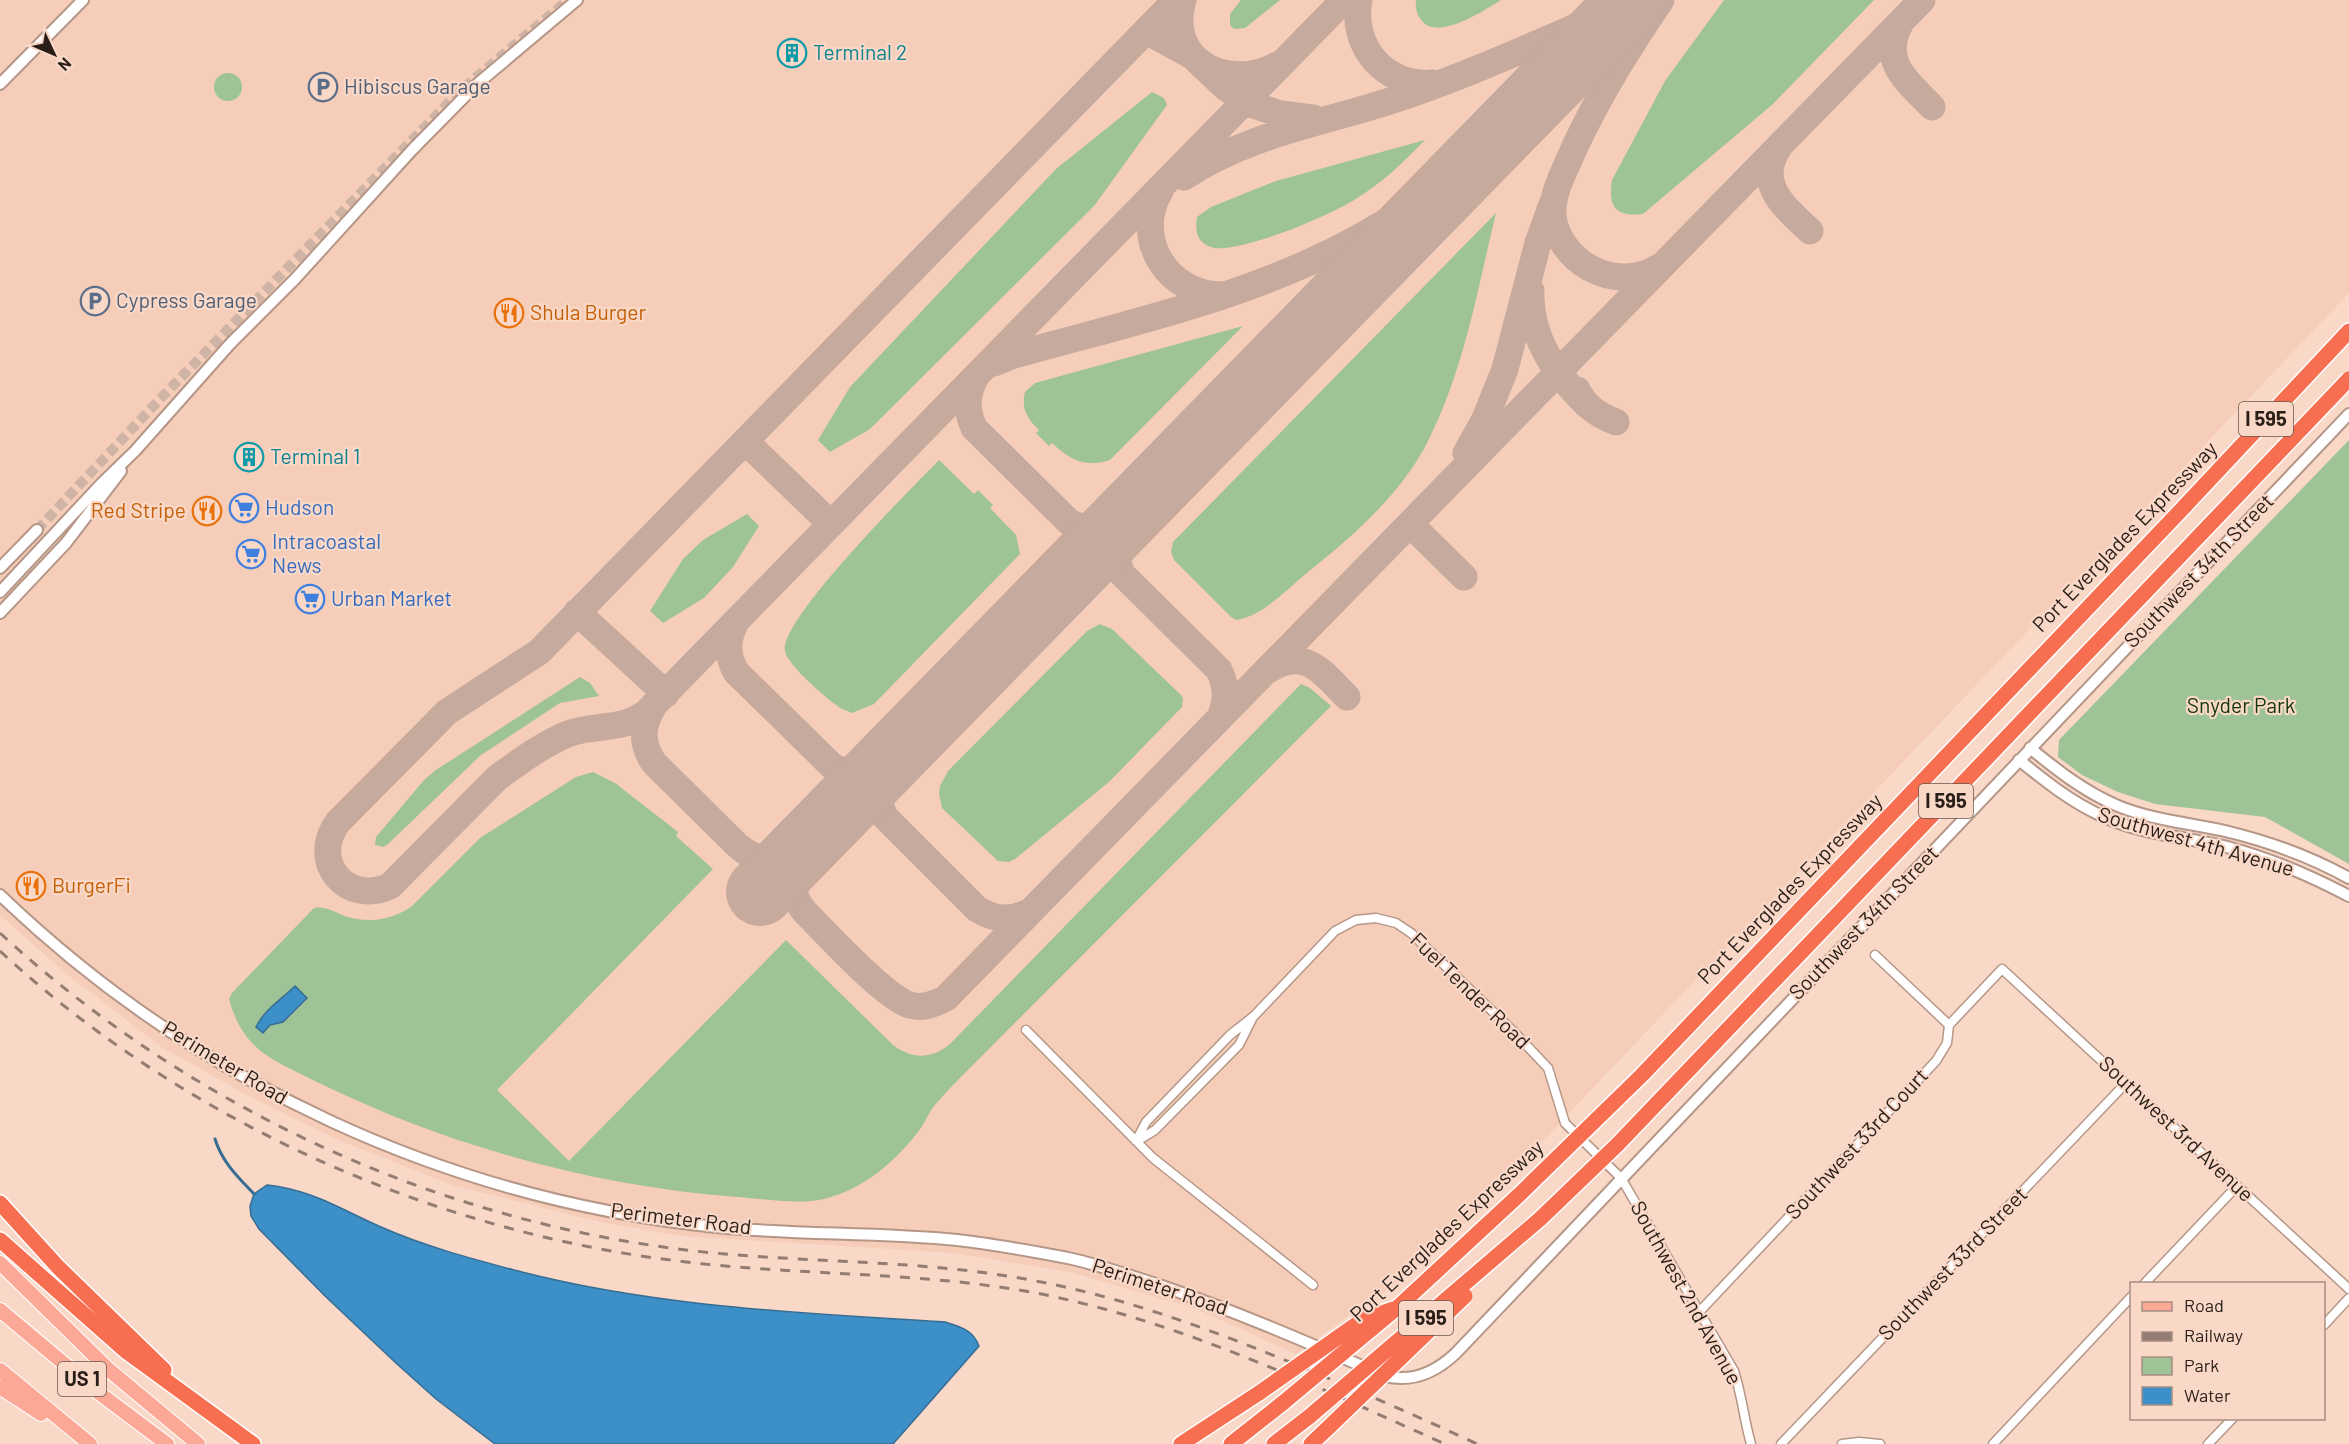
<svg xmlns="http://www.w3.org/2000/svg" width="2349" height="1444" viewBox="0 0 2349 1444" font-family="Barlow,sans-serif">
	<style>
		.built { fill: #f5cdb9 }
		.green { fill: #9ec396 }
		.water { fill: #3d8fc7; stroke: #376d92; stroke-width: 1.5 }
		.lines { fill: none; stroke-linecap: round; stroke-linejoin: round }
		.stream { stroke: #376d92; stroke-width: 3 }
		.taxiway { stroke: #c6aa9d; stroke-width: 27 }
		.runway { stroke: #c6aa9d; stroke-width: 68 }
		.tertiary-tunnel { stroke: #cfb3a5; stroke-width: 10; stroke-dasharray: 10 5; stroke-linecap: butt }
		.minor-casing { stroke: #b59687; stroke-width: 11 }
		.tertiary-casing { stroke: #b59687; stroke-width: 14 }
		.primary-casing { stroke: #fff; stroke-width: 16 }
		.motorway-casing { stroke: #fff; stroke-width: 18 }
		.minor { stroke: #fff; stroke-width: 8 }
		.tertiary { stroke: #fff; stroke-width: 10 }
		.primary { stroke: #fba896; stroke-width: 14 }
		.motorway { stroke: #f86e50; stroke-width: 15 }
		.rail { stroke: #937d72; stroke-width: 3; stroke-dasharray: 10 10; stroke-linecap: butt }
		.motorway-bridge-casing { stroke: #fff; stroke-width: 18; stroke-linecap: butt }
		.motorway-bridge { stroke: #f86e50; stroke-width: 15 }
		.labels { text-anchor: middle; stroke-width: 4.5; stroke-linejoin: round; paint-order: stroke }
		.shield { fill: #f9d8c8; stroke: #67564d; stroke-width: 1.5 }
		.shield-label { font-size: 20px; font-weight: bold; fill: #291e18 }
		.culture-label { font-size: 21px; fill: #0d838f; stroke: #f9d8c8; text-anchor: start }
		.service-label { font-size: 21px; fill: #4e5e75; stroke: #f9d8c8; text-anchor: start }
		.food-label { font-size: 21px; fill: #c56008; stroke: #f9d8c8; text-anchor: start }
		.shop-label { font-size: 21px; fill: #366cbe; stroke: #f9d8c8; text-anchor: start }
		.street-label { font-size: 21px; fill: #291e18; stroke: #f9d8c8 }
		.park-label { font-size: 21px; fill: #103707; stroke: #f9d8c8 }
	</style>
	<rect width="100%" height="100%" fill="#f9d8c8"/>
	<path class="built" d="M0,0H2349V293L1493,1193L1494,1196L1435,1251L1397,1283L1369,1303L1367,1302L1296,1354L1194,1308L1070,1272L954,1253L680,1236L600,1222L452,1185L336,1139L247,1095L163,1048L65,973L0,915Z"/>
	<path class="green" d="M1241,0H1280L1245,28L1234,29L1230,25V14Z
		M1416,0H1501C1485,10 1439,40 1423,22C1417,15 1415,9 1416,0Z
		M1724,0H1874L1773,104L1643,214C1615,217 1608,206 1612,180L1665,81Z
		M214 87a14 14 0 1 1 28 0a14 14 0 1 1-28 0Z
		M1152,92L1164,98L1167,105L1094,206L870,429L830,452L818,440L850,387L1056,169Z
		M1425,140C1403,163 1381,184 1354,200C1331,215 1235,256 1211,247C1196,242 1195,230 1197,217L1211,207L1276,181Z
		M1496,213C1477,291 1464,371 1427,443C1401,494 1352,537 1308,572C1287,589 1264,615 1237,620L1231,617L1174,560L1171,552L1173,542Z
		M1243,326L1110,460C1085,468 1070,460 1052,443L1049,446L1036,433L1039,430C1027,418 1021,409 1025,392L1035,383Z
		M2349,440V864L2265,817L2155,804L2118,792L2082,775L2058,757L2059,740Z
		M939,460L974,494L978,490L993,505L990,508L1016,535L1020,554L874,704L852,713L842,709C829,701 787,665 785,651C779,620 913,487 939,460Z
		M747,514L759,526L733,567L704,598L663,623L650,611L683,559L703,540Z
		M1100,624L1112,629L1180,694L1183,698L1182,707L1110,781L1015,859L1009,862L998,861L942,808L939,794L940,786L948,771L1087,631Z
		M580,677L590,683L599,696L560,703L481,755L388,844L383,847L375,845L376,837L424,780L436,770Z
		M1301,684L1310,688L1331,706L953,1085C946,1093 938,1100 932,1109C927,1116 924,1125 918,1132C895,1162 862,1190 824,1199C797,1205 765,1199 738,1197C593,1186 448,1146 317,1082C296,1071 272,1062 255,1046C241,1032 234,1017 229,999L232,993L314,908C324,906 333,911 342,915C366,924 389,921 411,907L480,838L576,777L593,772L615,783L678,832L676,836L713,869L497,1090L569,1161L786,940L893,1045C913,1060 933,1059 951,1043Z"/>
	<path class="water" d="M295,986L307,998L283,1022L270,1025L263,1033L256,1027C264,1010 282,999 295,986Z
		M267,1185C313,1190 340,1209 381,1227C424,1246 469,1258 514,1270C655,1307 801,1313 945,1322C961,1327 973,1330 979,1346L893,1444H495L436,1399L397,1364L325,1296L259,1229L251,1216L250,1206L254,1194Z"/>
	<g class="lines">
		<path class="stream" d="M215,1139C222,1162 238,1177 254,1194"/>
		<path class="taxiway" d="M1176,0L539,652L447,712L338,822C309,861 346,906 390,886L497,778C519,762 543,744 568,734C594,724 624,731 647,712L1344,0
			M1183,0C1165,61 1228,92 1277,65
			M1359,0C1350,46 1386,88 1433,83
			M1901,22C1879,61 1907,81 1932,107
			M1146,31L1192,56L1226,88L1251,104L1280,114L1313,118
			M1779,147C1754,184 1786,208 1810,231
			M1184,177C1251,132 1331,122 1405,96C1481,70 1555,35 1629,4
			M1160,191C1132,239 1168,295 1222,295
			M1659,267C1639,280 1611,280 1590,268C1571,258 1554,236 1553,214C1552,196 1561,178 1568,162C1593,104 1626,51 1661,0
			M1531,291C1529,338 1556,374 1587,405
			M994,363L1011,356C1132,322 1257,296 1367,233C1419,204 1464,165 1509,126
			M975,378C966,397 966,409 974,428L1069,522C1098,537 1112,527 1135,508
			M1577,390C1586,407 1598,415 1616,422
			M745,441L831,524
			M1466,453L1485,419L1505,369L1538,243L1552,204
			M1133,512C1119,533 1112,550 1122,574L1219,670C1227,687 1227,700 1220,718
			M1410,524L1464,577
			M577,612L666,694
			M736,622C727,639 726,654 736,672L833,767L851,773H863L887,762
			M1270,669C1306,647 1323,673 1347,697
			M653,707C641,727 641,744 654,763L738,846C759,864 781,863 802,848
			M887,762L879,789L880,805L885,817L977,909C995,920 1010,921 1029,912
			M802,848C792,871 787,891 805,912C826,933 885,998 910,1005C922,1009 935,1004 946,998L1922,0"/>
		<path class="runway" d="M760,892L1632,0"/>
		<path class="tertiary-tunnel" d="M37,530L159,400L461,90L568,0"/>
		<g class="minor-casing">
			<path id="minor" d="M1875,955L1949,1025
				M1026,1030L1153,1158L1313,1285
				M1136,1141L1146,1122L1230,1035L1254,1016L1335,931L1356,920L1376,918L1396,923L1411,933L1513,1031L1548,1068L1565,1123L1621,1178L1734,1371C1742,1395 1744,1420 1751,1444
				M1137,1141L1155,1130L1239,1045L1252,1019
				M2144,1284L2237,1186
				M1700,1311L1936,1061L1947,1043L1949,1025L2002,969L2349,1289
				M2324,1325L2349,1298
				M1781,1444L2126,1083
				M1842,1444L1859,1442L1880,1444
				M1993,1444L2132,1296
				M2208,1444L2233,1418"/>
		</g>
		<g class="tertiary-casing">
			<path id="tertiary" d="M0,84L83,0
				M0,568L37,530
				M0,592L103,482L135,451L230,344L295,279L412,150L476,85L577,0
				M0,613L66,543L121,471
				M2030,748C2058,771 2085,792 2118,806C2152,820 2190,823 2225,831C2267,841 2311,857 2349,878
				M2019,760C2045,781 2071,802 2102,816C2142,835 2188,837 2231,848C2272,859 2311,876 2349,896
				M0,895C196,1083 446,1199 716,1227C796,1235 877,1232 957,1240C994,1244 1031,1251 1068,1258C1100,1265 1131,1276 1162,1286C1238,1312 1311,1344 1385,1376C1413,1383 1436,1372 1456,1353L2349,414"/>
		</g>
		<g class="primary-casing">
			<path id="primary" d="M0,1263L109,1370L198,1444
				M0,1310L99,1393L167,1444
				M0,1370L90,1444
				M0,1387L41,1414"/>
		</g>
		<g class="motorway-casing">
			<path id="motorway" d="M2184,507L2349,331
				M0,1203L58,1267L164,1370
				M0,1240L127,1352L253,1444
				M1181,1444L1259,1393
				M1231,1444L1284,1402
				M1274,1444L1310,1416
				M1311,1444L1330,1426"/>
		</g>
		<use href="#minor" class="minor"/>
		<use href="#tertiary" class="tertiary"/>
		<use href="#primary" class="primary"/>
		<use href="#motorway" class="motorway"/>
		<path class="rail" d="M0,933C198,1115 457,1231 725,1254C829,1263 933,1261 1036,1281C1131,1299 1220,1333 1309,1370C1365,1394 1422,1418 1477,1444
			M0,951C184,1121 430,1231 678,1261C797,1276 918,1271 1036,1293C1180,1321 1312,1385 1445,1444"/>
		<g class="motorway-bridge-casing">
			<path id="motorway-bridge" d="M1259,1393L1364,1319L1393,1309
				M1284,1402L1398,1307L1520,1194L1642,1075L2184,507
				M1310,1416L1540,1219L1618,1144L2349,379
				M1330,1426L1465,1296"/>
		</g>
		<use href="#motorway-bridge" class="motorway-bridge"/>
	</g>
	<defs>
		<g id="building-ring" transform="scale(1.5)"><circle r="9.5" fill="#f9d8c8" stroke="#0f9aa8" stroke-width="1.5"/><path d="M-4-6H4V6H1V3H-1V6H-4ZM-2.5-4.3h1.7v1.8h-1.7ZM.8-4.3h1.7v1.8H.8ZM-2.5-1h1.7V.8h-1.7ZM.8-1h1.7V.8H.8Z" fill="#0f9aa8"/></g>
		<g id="parking-ring" transform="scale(1.5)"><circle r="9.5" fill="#f9d8c8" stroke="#5c6f8a" stroke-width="1.5"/><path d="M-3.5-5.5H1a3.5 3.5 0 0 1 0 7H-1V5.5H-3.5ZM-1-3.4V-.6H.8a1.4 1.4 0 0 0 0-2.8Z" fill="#5c6f8a"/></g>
		<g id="restaurant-ring" transform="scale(1.5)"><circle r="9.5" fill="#f9d8c8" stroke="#e8710a" stroke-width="1.5"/><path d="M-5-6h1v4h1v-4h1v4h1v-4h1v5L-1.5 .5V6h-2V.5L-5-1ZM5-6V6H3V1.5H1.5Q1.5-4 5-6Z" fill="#e8710a"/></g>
		<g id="supermarket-ring" transform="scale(1.5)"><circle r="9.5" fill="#f9d8c8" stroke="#3f7fe0" stroke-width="1.5"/><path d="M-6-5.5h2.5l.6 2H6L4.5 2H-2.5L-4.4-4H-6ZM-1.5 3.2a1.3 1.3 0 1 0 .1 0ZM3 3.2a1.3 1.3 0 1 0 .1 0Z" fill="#3f7fe0"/></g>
	</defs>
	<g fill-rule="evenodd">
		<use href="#building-ring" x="792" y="53"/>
		<use href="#parking-ring" x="323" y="87"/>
		<use href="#parking-ring" x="95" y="301"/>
		<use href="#restaurant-ring" x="509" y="313"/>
		<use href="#building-ring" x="249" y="457"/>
		<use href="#supermarket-ring" x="244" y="508"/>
		<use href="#restaurant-ring" x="207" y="511"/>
		<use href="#supermarket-ring" x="251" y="554"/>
		<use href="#supermarket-ring" x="310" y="599"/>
		<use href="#restaurant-ring" x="31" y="886"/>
	</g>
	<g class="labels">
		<g class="shield">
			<rect x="2239" y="402" width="54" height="34" rx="4.5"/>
			<rect x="1919" y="784" width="54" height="34" rx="4.5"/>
			<rect x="1399" y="1301" width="54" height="34" rx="4.5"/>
			<rect x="58" y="1362" width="48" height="34" rx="4.5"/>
		</g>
		<g class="shield-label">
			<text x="2266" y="426">I 595</text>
			<text x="1946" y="808">I 595</text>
			<text x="1426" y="1325">I 595</text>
			<text x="82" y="1386">US 1</text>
		</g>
		<g class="culture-label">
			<text x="813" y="60">Terminal 2</text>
			<text x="270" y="464">Terminal 1</text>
		</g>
		<g class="service-label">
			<text x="344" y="94">Hibiscus Garage</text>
			<text x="116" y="308">Cypress Garage</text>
		</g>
		<g class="food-label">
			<text x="530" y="320">Shula Burger</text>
			<text x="186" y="518" text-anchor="end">Red Stripe</text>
			<text x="52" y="893">BurgerFi</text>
		</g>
		<g class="shop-label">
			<text x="265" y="515">Hudson</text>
			<text x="272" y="549">Intracoastal<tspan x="272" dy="24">News</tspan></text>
			<text x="331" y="606">Urban Market</text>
		</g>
		<g class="street-label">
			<text transform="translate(2125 537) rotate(-46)" y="7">Port Everglades Expressway</text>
			<text transform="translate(2199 571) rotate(-46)" y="7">Southwest 34th Street</text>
			<text transform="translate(2196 842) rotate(16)" y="7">Southwest 4th Avenue</text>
			<text transform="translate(1790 889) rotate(-46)" y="7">Port Everglades Expressway</text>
			<text transform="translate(1864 923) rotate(-46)" y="7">Southwest 34th Street</text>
			<text transform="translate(1470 991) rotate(44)" y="7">Fuel Tender Road</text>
			<text transform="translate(225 1063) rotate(31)" y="7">Perimeter Road</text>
			<text transform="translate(2176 1129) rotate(43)" y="7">Southwest 3rd Avenue</text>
			<text transform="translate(1857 1144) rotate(-47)" y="7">Southwest 33rd Court</text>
			<text transform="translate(681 1219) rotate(7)" y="7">Perimeter Road</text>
			<text transform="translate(1447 1231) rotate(-43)" y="7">Port Everglades Expressway</text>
			<text transform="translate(1953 1264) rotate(-46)" y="7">Southwest 33rd Street</text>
			<text transform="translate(1160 1287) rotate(18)" y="7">Perimeter Road</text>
			<text transform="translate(1686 1293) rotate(61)" y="7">Southwest 2nd Avenue</text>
		</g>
		<g class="park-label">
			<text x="2241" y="713">Snyder Park</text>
		</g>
	</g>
	<rect x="2130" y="1282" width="195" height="138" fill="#f9d8c8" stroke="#a68e82" stroke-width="1.5"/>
	<rect x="2142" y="1302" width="30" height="9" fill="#fba896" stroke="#a68e82" stroke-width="1.5"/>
	<text x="2184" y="1312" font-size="18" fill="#291e18">Road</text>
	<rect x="2142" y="1332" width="30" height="9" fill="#937d72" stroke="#a68e82" stroke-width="1.5"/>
	<text x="2184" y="1342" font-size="18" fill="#291e18">Railway</text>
	<rect x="2142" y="1357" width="30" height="18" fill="#9ec396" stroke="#a68e82" stroke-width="1.5"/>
	<text x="2184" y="1372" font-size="18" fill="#291e18">Park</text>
	<rect x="2142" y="1387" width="30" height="18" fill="#3d8fc7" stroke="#a68e82" stroke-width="1.5"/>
	<text x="2184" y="1402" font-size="18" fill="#291e18">Water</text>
	<g transform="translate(54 54) rotate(134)" stroke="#f9d8c8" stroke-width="4.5" paint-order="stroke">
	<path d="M0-4.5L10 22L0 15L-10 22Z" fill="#291e18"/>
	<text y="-9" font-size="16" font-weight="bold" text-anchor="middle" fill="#291e18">N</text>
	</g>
</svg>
